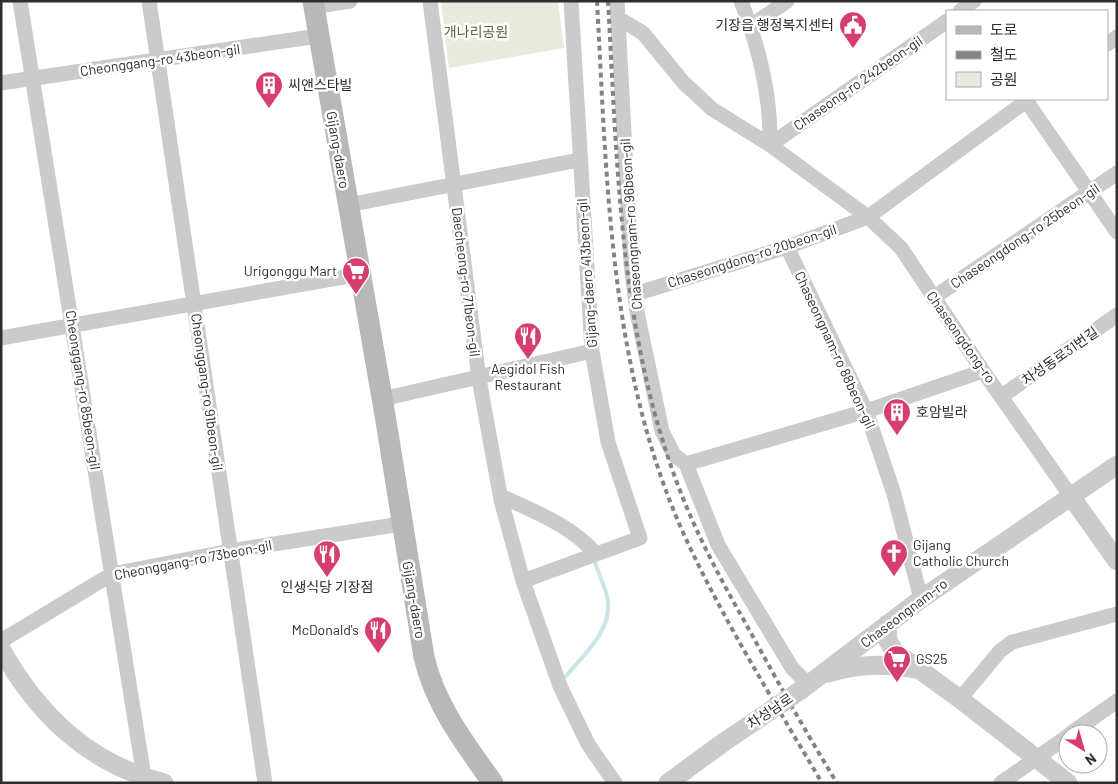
<svg xmlns="http://www.w3.org/2000/svg" width="1118" height="784" viewBox="0 0 1118 784" font-family="Barlow,'Noto Sans KR',sans-serif">
	<style>
		.green { fill: #e7eadd }
		.lines { fill: none; stroke-linecap: round; stroke-linejoin: round }
		.stream { stroke: #cae4e8; stroke-width: 4 }
		.minor { stroke: #cbcbcb; stroke-width: 15 }
		.tertiary { stroke: #cbcbcb; stroke-width: 19 }
		.secondary { stroke: #b8b8b8; stroke-width: 21 }
		.rail { stroke: #838383; stroke-width: 4; stroke-dasharray: 5 4; stroke-linecap: butt }
		.tertiary-bridge { stroke: #cbcbcb; stroke-width: 19 }
		.labels { text-anchor: middle; stroke-width: 5; stroke-linejoin: round; paint-order: stroke }
		.poi-label { font-size: 14px; fill: #2e2e2e; stroke: #fff; text-anchor: start }
		.park-label { font-size: 14px; fill: #5a663f; stroke: #fff }
		.street-label { font-size: 14px; fill: #2e2e2e; stroke: #fff }
	</style>
	<rect width="100%" height="100%" fill="#fff"/>
	<path class="green" d="M441,1H558L564,48L449,68Z"/>
	<g class="lines">
		<path class="stream" d="M566,676C584,654 615,628 607,596C604,584 598,572 594,560"/>
		<path class="minor" d="M20,1L145,783
			M149,1L265,783
			M430,1L479,379L501,500L523,581L560,686L588,744L615,783
			M617,1L631,264L637,312L662,431L674,455L686,464
			M741,1C759,47 771,96 770,145
			M313,7L350,1
			M960,11L974,1
			M618,18L643,33L683,82L712,109L770,145L868,217L901,248L983,371L1070,495
			M751,26L787,1
			M1107,44L1117,37
			M1,83L318,36
			M1025,99L1117,232
			M770,145L947,21
			M348,205L579,160
			M787,247L866,411L894,494L921,599
			M635,294L787,247L868,217L1029,99
			M933,298L1117,173
			M1,338L360,274
			M1002,396L1117,315
			M382,399L592,351
			M686,464L866,411L983,371
			M686,464L718,545L792,668L809,685
			M501,496C535,512 571,525 596,554
			M523,581L640,538L608,442L592,351L571,1
			M1,641L112,574L230,551L401,524
			M960,699L1000,651L1012,642L1117,614
			M1070,734L1117,701
			M1001,783L1068,736"/>
		<path class="tertiary" d="M1070,495L1117,561
			M887,624L888,641L895,652L960,699L1068,783
			M1,649C39,716 88,763 164,783
			M829,673C858,664 885,663 915,669
			M801,690L921,599L1117,465
			M668,783L724,742"/>
		<path class="secondary" d="M313,1L385,415L424,657C435,705 465,744 493,783"/>
		<path class="rail" d="M597,1C607,182 609,372 686,539C725,623 775,703 822,783
			M608,1C617,157 619,317 671,466C690,522 717,573 746,624C775,677 805,731 837,783"/>
		<path class="tertiary-bridge" d="M724,742L801,690"/>
	</g>
	<defs>
		<g id="civic-pin" transform="scale(1.4375)"><path d="M0 17L-7.5 6A9.5 9.5 0 1 1 7.5 6Z" fill="#d63e6d" stroke="#fff"/><path d="M-.6-6.5H3V-4.5H.6V-3L4-1V1h2V6H-6V1h2V-1L-.6-3ZM-1.2 2.5V6h2.4V2.5Z" fill="#fff"/></g>
		<g id="building-pin" transform="scale(1.4375)"><path d="M0 17L-7.5 6A9.5 9.5 0 1 1 7.5 6Z" fill="#d63e6d" stroke="#fff"/><path d="M-4-6H4V6H1V3H-1V6H-4ZM-2.5-4.3h1.7v1.8h-1.7ZM.8-4.3h1.7v1.8H.8ZM-2.5-1h1.7V.8h-1.7ZM.8-1h1.7V.8H.8Z" fill="#fff"/></g>
		<g id="supermarket-pin" transform="scale(1.4375)"><path d="M0 17L-7.5 6A9.5 9.5 0 1 1 7.5 6Z" fill="#d63e6d" stroke="#fff"/><path d="M-6-5.5h2.5l.6 2H6L4.5 2H-2.5L-4.4-4H-6ZM-1.5 3.2a1.3 1.3 0 1 0 .1 0ZM3 3.2a1.3 1.3 0 1 0 .1 0Z" fill="#fff"/></g>
		<g id="restaurant-pin" transform="scale(1.4375)"><path d="M0 17L-7.5 6A9.5 9.5 0 1 1 7.5 6Z" fill="#d63e6d" stroke="#fff"/><path d="M-5-6h1v4h1v-4h1v4h1v-4h1v5L-1.5 .5V6h-2V.5L-5-1ZM5-6V6H3V1.5H1.5Q1.5-4 5-6Z" fill="#fff"/></g>
		<g id="church-pin" transform="scale(1.4375)"><path d="M0 17L-7.5 6A9.5 9.5 0 1 1 7.5 6Z" fill="#d63e6d" stroke="#fff"/><path d="M-1.2-6h2.4v3.5h3.3v2.4h-3.3V6h-2.4V-.1h-3.3v-2.4h3.3Z" fill="#fff"/></g>
	</defs>
	<g fill-rule="evenodd">
		<use href="#civic-pin" x="853" y="25"/>
		<use href="#building-pin" x="269" y="85"/>
		<use href="#supermarket-pin" x="356" y="271"/>
		<use href="#restaurant-pin" x="528" y="336"/>
		<use href="#building-pin" x="897" y="412"/>
		<use href="#church-pin" x="894" y="553"/>
		<use href="#restaurant-pin" x="327" y="554"/>
		<use href="#restaurant-pin" x="378" y="630"/>
		<use href="#supermarket-pin" x="897" y="659"/>
	</g>
	<g class="labels">
		<g class="poi-label">
			<text x="834" y="30" text-anchor="end">기장읍 행정복지센터</text>
			<text x="288" y="90">씨앤스타빌</text>
			<text x="337" y="276" text-anchor="end">Urigonggu Mart</text>
			<text x="528" y="374" text-anchor="middle">Aegidol Fish<tspan x="528" dy="16">Restaurant</tspan></text>
			<text x="916" y="417">호암빌라</text>
			<text x="913" y="550">Gijang<tspan x="913" dy="16">Catholic Church</tspan></text>
			<text x="327" y="592" text-anchor="middle">인생식당 기장점</text>
			<text x="359" y="635" text-anchor="end">McDonald's</text>
			<text x="916" y="664">GS25</text>
		</g>
		<g class="park-label">
			<text x="476" y="37">개나리공원</text>
		</g>
		<g class="street-label">
			<text transform="translate(160 60) rotate(-8)" y="5">Cheonggang-ro 43beon-gil</text>
			<text transform="translate(858 83) rotate(-35)" y="5">Chaseong-ro 242beon-gil</text>
			<text transform="translate(338 150) rotate(80)" y="5">Gijang-daero</text>
			<text transform="translate(631 224) rotate(-94)" y="5">Chaseongnam-ro 96beon-gil</text>
			<text transform="translate(1025 236) rotate(-34)" y="5">Chaseongdong-ro 25beon-gil</text>
			<text transform="translate(752 256) rotate(-18)" y="5">Chaseongdong-ro 20beon-gil</text>
			<text transform="translate(587 273) rotate(-94)" y="5">Gijang-daero 413beon-gil</text>
			<text transform="translate(466 282) rotate(83)" y="5">Daecheong-ro 71beon-gil</text>
			<text transform="translate(961 337) rotate(55)" y="5">Chaseongdong-ro</text>
			<text transform="translate(835 350) rotate(65)" y="5">Chaseongnam-ro 88beon-gil</text>
			<text transform="translate(1060 356) rotate(-35)" y="5">차성동로31번길</text>
			<text transform="translate(83 390) rotate(81)" y="5">Cheonggang-ro 85beon-gil</text>
			<text transform="translate(207 392) rotate(82)" y="5">Cheonggang-ro 91beon-gil</text>
			<text transform="translate(193 560) rotate(-11)" y="5">Cheonggang-ro 73beon-gil</text>
			<text transform="translate(414 600) rotate(80)" y="5">Gijang-daero</text>
			<text transform="translate(904 613) rotate(-37)" y="5">Chaseongnam-ro</text>
			<text transform="translate(770 711) rotate(-34)" y="5">차성남로</text>
		</g>
	</g>
	<rect width="1118" height="784" fill="none" stroke="#2e2e2e" stroke-width="5"/>
	<rect x="946" y="10" width="162" height="90" fill="#ffffff" stroke="#ababab"/>
	<rect x="956" y="26" width="25" height="8" fill="#b8b8b8" stroke="#ababab"/>
	<text x="990" y="35" font-size="15" fill="#2e2e2e">도로</text>
	<rect x="956" y="51" width="25" height="8" fill="#838383" stroke="#ababab"/>
	<text x="990" y="60" font-size="15" fill="#2e2e2e">철도</text>
	<rect x="956" y="72" width="25" height="15" fill="#e7eadd" stroke="#ababab"/>
	<text x="990" y="85" font-size="15" fill="#2e2e2e">공원</text>
	<g transform="translate(1083 749) rotate(143)"><circle r="24" fill="#ffffff" stroke="#ababab"/>
	<path d="M0-4L9 19L0 12L-9 19Z" fill="#d63e6d"/>
	<text y="-8" font-size="14" font-weight="bold" text-anchor="middle" fill="#2e2e2e">N</text>
	</g>
</svg>
